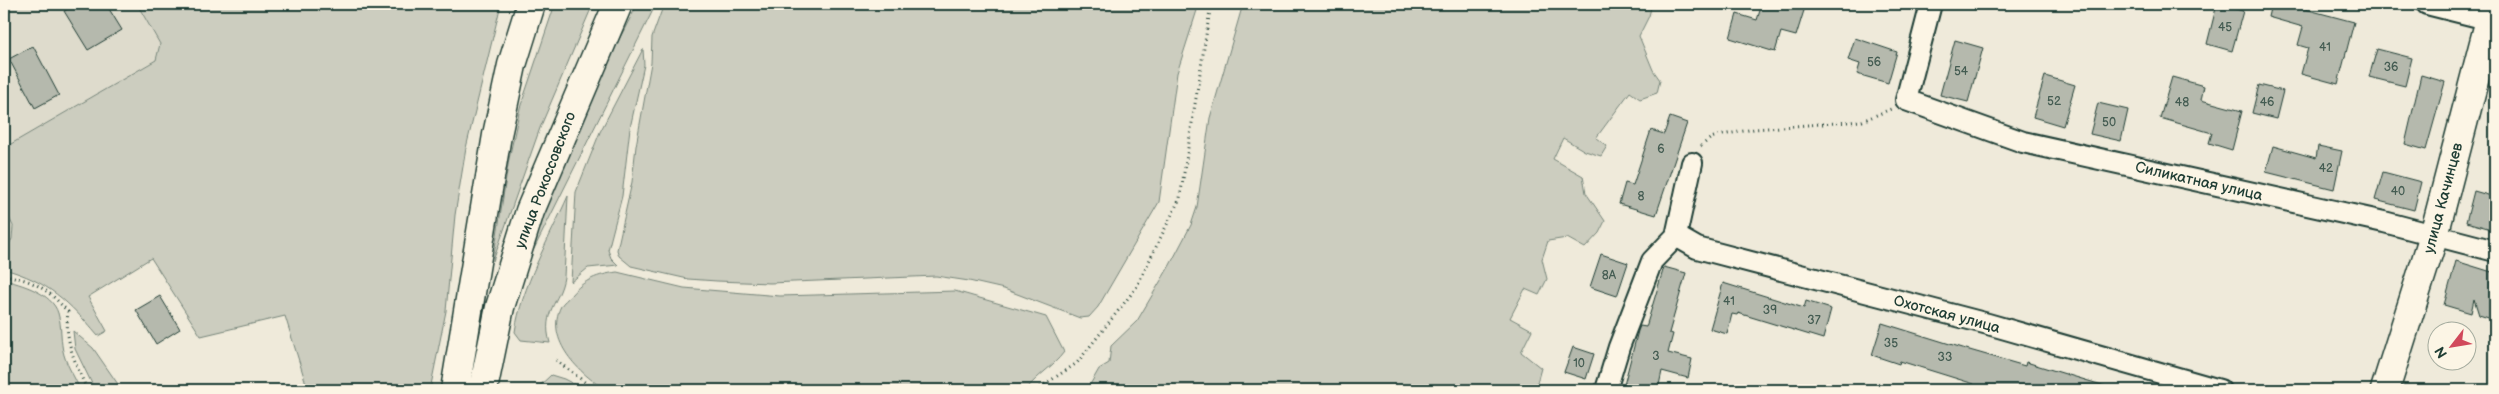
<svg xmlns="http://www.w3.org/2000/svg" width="2499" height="394" viewBox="0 0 2499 394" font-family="'Balsamiq Sans',sans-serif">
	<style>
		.built { fill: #dedbcc }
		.green { fill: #cccdbf; stroke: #76857a }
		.building { fill: #b5b9ad; stroke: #1f3d34 }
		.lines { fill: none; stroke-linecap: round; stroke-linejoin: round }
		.street-casing { stroke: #1f3d34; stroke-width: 24 }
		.secondary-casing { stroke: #1f3d34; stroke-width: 31 }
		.highway-casing { stroke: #1f3d34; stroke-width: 31 }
		.path { stroke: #1f3d34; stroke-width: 3; stroke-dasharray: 1 4; stroke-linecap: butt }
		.street { stroke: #fcf5e5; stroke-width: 20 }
		.secondary { stroke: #fcf5e5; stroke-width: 28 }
		.highway { stroke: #fcf5e5; stroke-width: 28 }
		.labels { text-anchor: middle; stroke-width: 4.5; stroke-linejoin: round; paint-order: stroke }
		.number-label { font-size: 12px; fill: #445c52 }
		.street-label { font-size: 15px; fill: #1f3d34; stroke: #fcf5e5 }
	</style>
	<rect width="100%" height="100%" fill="#efeada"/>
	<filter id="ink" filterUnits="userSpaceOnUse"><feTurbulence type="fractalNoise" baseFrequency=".02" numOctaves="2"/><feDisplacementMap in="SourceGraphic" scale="10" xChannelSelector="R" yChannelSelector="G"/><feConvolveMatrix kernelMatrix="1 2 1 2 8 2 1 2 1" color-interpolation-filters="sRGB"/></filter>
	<g filter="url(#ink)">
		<path class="built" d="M4,4H137L160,44L156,60L4,148Z"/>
		<path class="green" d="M137,4H501L466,148L455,215L446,311L430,390H308L285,316L201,336L151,258L88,297L107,331L98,336C69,302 48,281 4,269V252L12,239L13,226L4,207V148L156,60L160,44Z
			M555,4H593L540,128L493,261L509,159L520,108Z
			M638,4H656L523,271C554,180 591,88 638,4Z
			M664,4H1199L1177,73L1159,202L1098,307L1089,317L1080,318L1004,289L969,281L936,276L770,283L717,281L688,279L631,266L619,256L617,250L632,182L636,146L651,63L652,37Z
			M1243,4H1652L1649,16L1639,36L1653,70L1660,80L1657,93L1640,99L1630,92L1596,138L1607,146L1601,156L1585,151L1563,138L1553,159L1583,176L1586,193L1605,221L1599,233L1585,248L1567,238L1548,241L1542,259L1547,279L1539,295L1525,289L1510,318L1532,330L1521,352L1541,368L1535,390H1087L1099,369L1109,363L1111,346L1137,321L1170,265L1191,225L1197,207L1210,118Z
			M643,49L644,65L630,128L622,196L608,250L611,258L618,265L588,268L571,282L576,192L600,132Z
			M568,196L564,277C560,303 541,311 550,343L521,340L515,332C521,288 550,237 568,196Z
			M617,272L684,288L780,296L955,291L1046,317L1064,352C1053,367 1037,375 1026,390H606C580,374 544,340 561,306C563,302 568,299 571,295C585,279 597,275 617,272Z
			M4,280C21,284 52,293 58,313C62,326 60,342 64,355C67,366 76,379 80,390H4Z
			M73,331L93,348L122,390H95L75,349Z
			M551,375L564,379L585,390H535Z"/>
		<path class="building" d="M77,4H106L122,30L88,50L64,11Z
			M1762,4H1806L1796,36L1781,32L1775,52L1730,38L1737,14L1757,20Z
			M2217,4L2243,11L2232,51L2207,44Z
			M2271,4H2302L2301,8L2354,22L2338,84L2301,74L2308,48L2298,45L2303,27L2268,17Z
			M1855,38L1897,52L1888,83L1857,74L1860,64L1848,60Z
			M1955,40L1983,48L1968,102L1940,95Z
			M33,46L59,95L35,108L9,59Z
			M2377,49L2412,58L2405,86L2369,77Z
			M2421,75L2445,82L2426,150L2405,144Z
			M2045,76L2075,85L2063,126L2033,117Z
			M2172,77L2204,86L2201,100L2242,111L2232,150L2209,143L2212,133L2160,118Z
			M2259,85L2283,91L2276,119L2252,113Z
			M2098,103L2128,110L2121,141L2090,134Z
			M1670,117L1687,123L1656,215L1619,204L1625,183L1633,185L1651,130L1664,134Z
			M2273,146L2316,158L2318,146L2342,151L2334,189L2266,172Z
			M2383,172L2421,182L2414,210L2375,200Z
			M2474,191L2495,197V230L2466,222Z
			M1601,254L1628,263L1617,296L1590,287Z
			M2456,261L2495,273V320L2479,315L2474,299L2471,313L2444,305Z
			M1664,267L1686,273L1669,333L1673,334L1668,353L1692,359L1688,378L1662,371L1658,390H1645L1624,385L1638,331L1640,326L1646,327Z
			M1723,283L1804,308L1806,301L1831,309L1823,339L1738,313L1737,315L1732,314L1727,334L1710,329Z
			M160,296L180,329L156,344L136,310Z
			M1882,323L1966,349L2025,366L2026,362L2105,386L2104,390H1984L1973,387L1974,384L1900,361L1899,364L1872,355Z
			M1573,347L1594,354L1586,379L1564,372Z"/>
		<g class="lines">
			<g class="street-casing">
				<path id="street" d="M1931,4L1906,100L2023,142L2384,222L2495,251
					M2427,4L2495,21
					M1676,236L1697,248L1988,324L2220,390
					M1606,390L1619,347L1652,261L1676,236L1692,163"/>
			</g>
			<g class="secondary-casing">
				<path id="secondary" d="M2385,390L2434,235L2494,4"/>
			</g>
			<g class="highway-casing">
				<path id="highway" d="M455,390L497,135L512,65L531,4
					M483,390L500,307L530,211L618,4"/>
			</g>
			<path class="path" d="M1701,146L1711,138L1717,136L1754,129L1862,121L1891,109
				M4,275C34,280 48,289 68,312C64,341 76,364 87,390
				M556,360L595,390
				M1036,390L1077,363L1136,288L1180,198L1211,4"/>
			<use href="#street" class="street"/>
			<use href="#secondary" class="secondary"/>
			<use href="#highway" class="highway"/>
		</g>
	</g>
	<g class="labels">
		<g class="number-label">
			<text x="2225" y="31">45</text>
			<text x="2325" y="51">41</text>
			<text x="1874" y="66">56</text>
			<text x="2391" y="71">36</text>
			<text x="1961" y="75">54</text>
			<text x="2054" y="105">52</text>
			<text x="2182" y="106">48</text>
			<text x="2267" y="106">46</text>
			<text x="2109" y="126">50</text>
			<text x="1661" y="153">6</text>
			<text x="2326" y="172">42</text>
			<text x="2398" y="195">40</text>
			<text x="1641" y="200">8</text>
			<text x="1609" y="279">8А</text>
			<text x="1729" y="305">41</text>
			<text x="1770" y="314">39</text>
			<text x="1814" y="324">37</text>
			<text x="1891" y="347">35</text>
			<text x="1656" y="360">3</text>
			<text x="1945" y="361">33</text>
			<text x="1579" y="367">10</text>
		</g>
		<g class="street-label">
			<text transform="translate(545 180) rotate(-69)" y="5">улица Рокоссовского</text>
			<text transform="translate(2199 181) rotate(13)" y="5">Силикатная улица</text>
			<text transform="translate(2443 198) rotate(-75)" y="5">улица Качинцев</text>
			<text transform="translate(1947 314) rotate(15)" y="5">Охотская улица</text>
		</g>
	</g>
	<rect width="2499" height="394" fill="none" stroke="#fcf5e5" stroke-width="20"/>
	<rect x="10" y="10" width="2479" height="374" fill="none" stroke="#1f3d34" stroke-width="2" filter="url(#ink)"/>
	<g transform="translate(2452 346) rotate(239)"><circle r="24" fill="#fcf5e5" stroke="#a4ab9e"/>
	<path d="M0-4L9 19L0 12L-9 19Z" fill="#d1495b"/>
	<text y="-8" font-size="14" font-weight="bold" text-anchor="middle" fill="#1f3d34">N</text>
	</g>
</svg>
